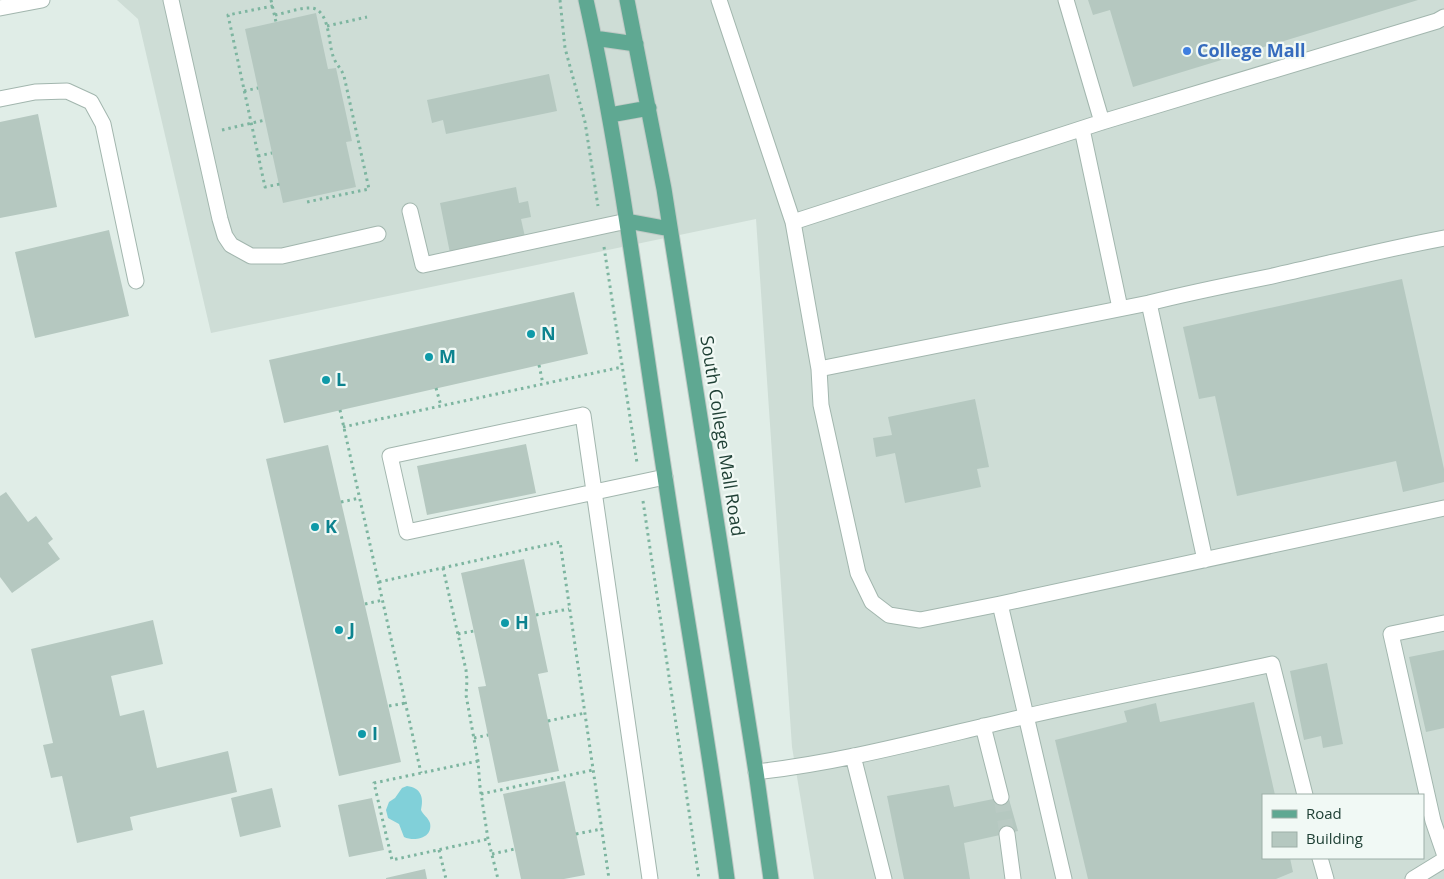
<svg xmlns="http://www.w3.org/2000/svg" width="1444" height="879" viewBox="0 0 1444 879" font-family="'Open Sans',sans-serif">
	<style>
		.built { fill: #ceddd6; fill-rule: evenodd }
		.water { fill: #81d0d9 }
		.building { fill: #b5c8c0 }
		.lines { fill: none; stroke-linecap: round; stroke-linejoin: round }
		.minor-tunnel { stroke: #b9cac3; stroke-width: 15; stroke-dasharray: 15 8; stroke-linecap: butt }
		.minor-casing { stroke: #a2b6ae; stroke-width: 17 }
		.major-casing { stroke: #c0cac6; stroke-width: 17 }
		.path { stroke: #7db5a0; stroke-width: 3; stroke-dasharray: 2.5 4; stroke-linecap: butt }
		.minor { stroke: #fff; stroke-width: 15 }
		.major { stroke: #5fa892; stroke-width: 15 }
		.shop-dot { fill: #3f7fe0; stroke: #f1f9f5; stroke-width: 2 }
		.culture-dot { fill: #0f9aa8; stroke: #f1f9f5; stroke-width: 2 }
		.labels { text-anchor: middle; stroke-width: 4.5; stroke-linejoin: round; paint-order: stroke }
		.shop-label { font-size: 18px; font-weight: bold; fill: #366cbe; stroke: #f1f9f5; text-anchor: start }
		.culture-label { font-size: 18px; font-weight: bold; fill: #0d838f; stroke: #f1f9f5; text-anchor: start }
		.street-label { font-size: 18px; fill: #1f4035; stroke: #f1f9f5 }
	</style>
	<rect width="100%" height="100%" fill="#e0ede7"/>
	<path class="built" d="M117,0H1444V879H814L792,747L756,219L211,333L138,19ZM1263,795H1423V858H1263Z"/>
	<path class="water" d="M407,786C421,788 424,797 421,810C423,815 428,817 430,823C433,838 415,842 404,837L399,824L388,818L386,810L389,802L395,798L402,788Z"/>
	<path class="building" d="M1088,0H1418L1133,87L1110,10L1093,15Z
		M316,13L328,69L336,68L352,141L346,142L356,187L283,203L245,29Z
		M549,74L557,111L446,134L443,120L432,123L427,100Z
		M38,114L57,207L0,218V122Z
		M516,187L519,203L528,201L531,217L521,219L525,237L450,253L440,203Z
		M109,230L129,316L35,338L15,252Z
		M1402,279L1444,469V482L1403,492L1396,461L1237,496L1215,396L1199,399L1183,327Z
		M574,292L588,354L284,423L269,360Z
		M975,399L989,467L977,469L981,487L905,503L895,453L876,457L873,438L892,435L888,417Z
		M526,444L536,493L427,515L417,466Z
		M328,445L401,762L339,776L266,459Z
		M6,492L28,522L36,516L53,539L48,543L60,559L12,593L0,577V496Z
		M524,559L548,672L538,674L559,771L498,783L478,687L486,686L461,573Z
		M153,620L163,664L111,676L120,716L144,710L157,768L228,751L237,792L130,817L133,830L77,843L62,776L51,778L43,745L53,743L31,649Z
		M1444,650V728L1426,732L1409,657Z
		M1327,663L1343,744L1323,748L1321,736L1304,740L1290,671Z
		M1254,702L1275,795H1263V858H1290L1293,872L1276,879H1088L1055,740L1127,722L1124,711L1156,703L1160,722Z
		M565,781L585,875L564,879H521L503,794Z
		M949,785L954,807L1008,796L1018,831L964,843L970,879H904L887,796Z
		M272,788L281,827L240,837L231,798Z
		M372,798L384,850L349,857L338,805Z
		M425,869L427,879H386V878Z"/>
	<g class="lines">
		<path class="minor-tunnel" d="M1001,797L1007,834"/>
		<g class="minor-casing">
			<path id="minor" d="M171,0L220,219L225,236L231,245L251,256H282L378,234
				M719,0L793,222L819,369L821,405L858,573L872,602L889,615L920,620L1000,604L1444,508
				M1066,0L1102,122
				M0,8L42,0
				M0,99L35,92L67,91L91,102L103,124L136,281
				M1082,129L1120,308
				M410,211L423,265L627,221
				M793,222L1102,122L1437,21L1444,17
				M1149,303L1205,560
				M819,369L1149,303C1188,293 1228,285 1268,277C1327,264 1385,249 1444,238
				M1000,604L1064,879
				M1444,623L1391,634L1433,821L1444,853
				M983,726L1001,797
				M853,756L884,879
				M756,772C846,762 935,737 1023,717C1106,698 1189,682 1272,664L1305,795
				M1007,834L1013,879
				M1320,858L1326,879
				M650,879L583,415L390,456L407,532C493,513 579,495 665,477
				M1413,879L1444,860"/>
		</g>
		<g class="major-casing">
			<path id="major" d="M586,0C621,157 640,317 665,477C685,611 709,744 727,879
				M627,0L664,189L756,772L771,879
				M594,38L636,44
				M610,115L649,108
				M627,221L670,229"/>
		</g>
		<path class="path" d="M271,0L276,22
			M560,0L565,48L585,122L598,206
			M273,6L228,15L265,187L280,184
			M275,15C286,13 298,8 309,8C330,7 328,42 333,56C335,63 341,68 344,76L369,189L307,202
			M327,26L367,17
			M244,91L258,88
			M222,130L265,120
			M258,156L272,153
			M604,247L637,463
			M539,365L543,384
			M436,388L441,406
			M340,410L421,773
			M343,427L622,367
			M643,501L699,879
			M341,502L360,498
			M443,568L466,670L467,680L466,695L478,761L480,787L488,839L498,879
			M379,582L560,542L609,879
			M365,604L383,600
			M536,615L569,609
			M458,634L474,631
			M389,706L406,703
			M548,721L585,713
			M474,738L488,735
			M478,761L374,783L392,860L488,839
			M481,794L593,770
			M576,834L602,829
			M439,850L446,879
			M492,854L515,849"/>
		<use href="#minor" class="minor"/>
		<use href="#major" class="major"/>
	</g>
	<circle class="shop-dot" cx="1187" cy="51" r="5"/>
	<g class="culture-dot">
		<circle cx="531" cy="334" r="5"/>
		<circle cx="429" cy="357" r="5"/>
		<circle cx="326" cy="380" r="5"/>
		<circle cx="315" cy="527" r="5"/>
		<circle cx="505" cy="623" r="5"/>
		<circle cx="339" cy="630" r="5"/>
		<circle cx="362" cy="734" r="5"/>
	</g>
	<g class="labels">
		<g class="shop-label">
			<text x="1197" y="57">College Mall</text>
		</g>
		<g class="culture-label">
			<text x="541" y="340">N</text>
			<text x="439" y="363">M</text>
			<text x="336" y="386">L</text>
			<text x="325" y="533">K</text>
			<text x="515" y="629">H</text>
			<text x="349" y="636">J</text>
			<text x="372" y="740">I</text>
		</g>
		<g class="street-label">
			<text transform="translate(722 436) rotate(81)" y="6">South College Mall Road</text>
		</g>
	</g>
	<rect x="1262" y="794" width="162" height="65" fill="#f1f9f5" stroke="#9dafa8"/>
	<rect x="1272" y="810" width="25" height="8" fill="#5fa892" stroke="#9dafa8"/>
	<text x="1306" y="819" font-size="15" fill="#1f4035">Road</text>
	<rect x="1272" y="832" width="25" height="15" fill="#b5c8c0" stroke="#9dafa8"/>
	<text x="1306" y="844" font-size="15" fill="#1f4035">Building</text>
</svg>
